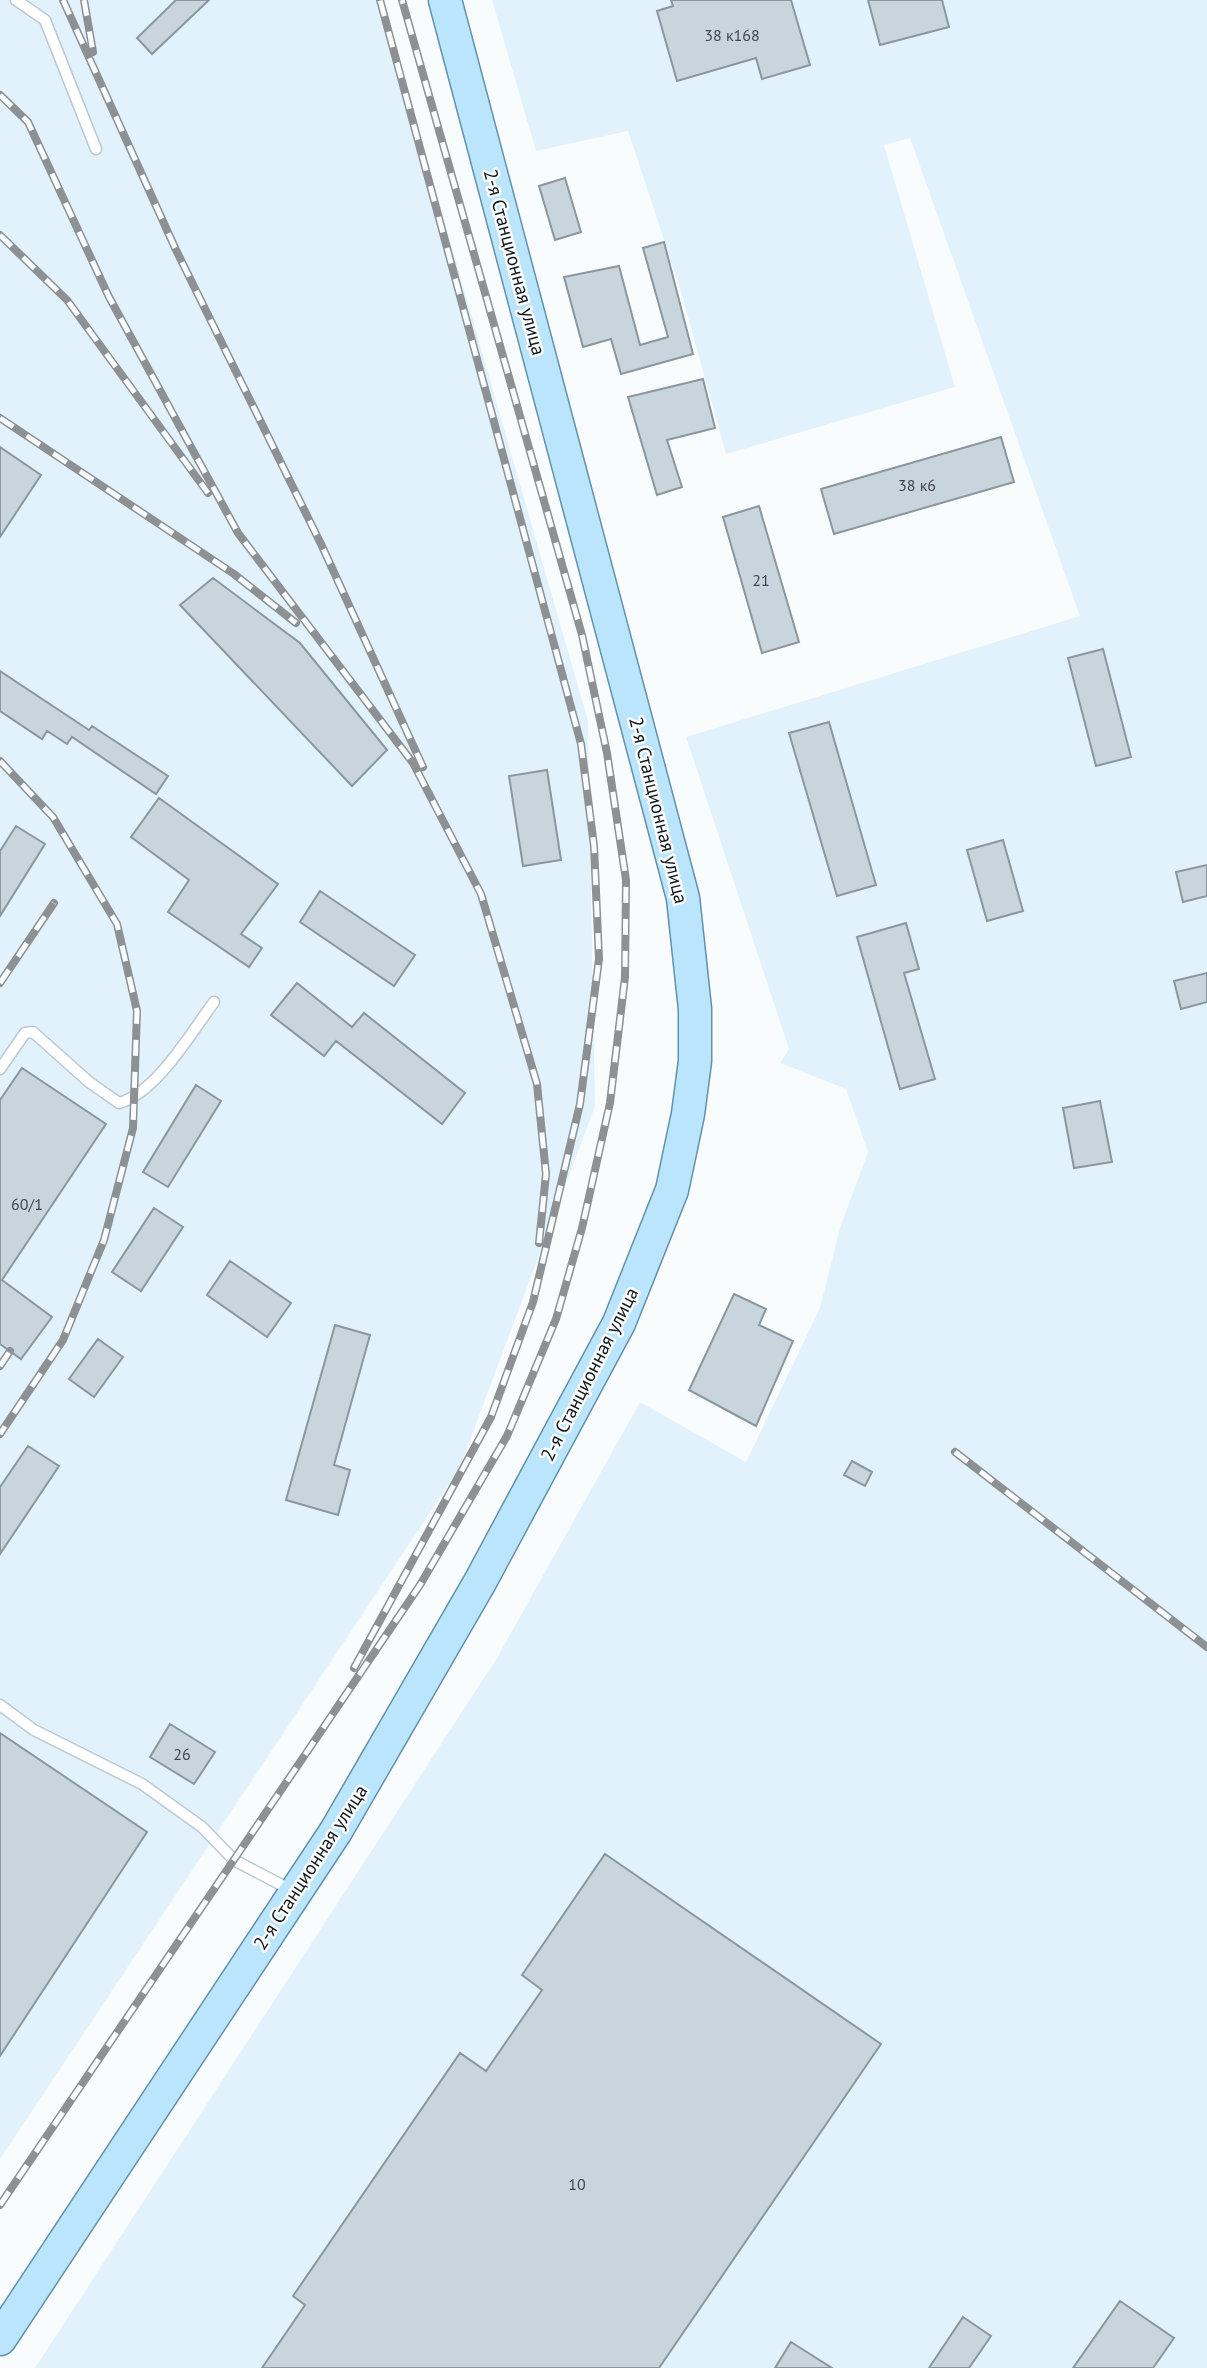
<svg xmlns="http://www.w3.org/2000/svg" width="1207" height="2368" viewBox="0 0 1207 2368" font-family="'PT Sans',sans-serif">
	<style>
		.built { fill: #e2f2fd }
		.building { fill: #c8d5dd; stroke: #8b979f; stroke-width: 2 }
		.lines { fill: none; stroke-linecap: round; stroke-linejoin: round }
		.service-casing { stroke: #bcc9d1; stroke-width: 13 }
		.primary-casing { stroke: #6291ad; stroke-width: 35 }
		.service { stroke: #fff; stroke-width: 10 }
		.primary { stroke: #bbe5fd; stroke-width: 32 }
		.rail-casing { stroke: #8e9193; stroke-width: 8 }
		.rail { stroke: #f9fcfd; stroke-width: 5; stroke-dasharray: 16; stroke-linecap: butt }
		.labels { text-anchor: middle; stroke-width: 5; stroke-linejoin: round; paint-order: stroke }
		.number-label { font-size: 16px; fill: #40464a }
		.street-label { font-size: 19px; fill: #121619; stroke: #f9fcfd }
	</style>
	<rect width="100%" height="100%" fill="#f9fcfd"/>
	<path class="built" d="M0,0H381L588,721L595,1106L459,1469L0,2159Z
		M492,0H1207V2368H35L497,1658L640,1402L746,1462L820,1308L840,1228L868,1152L846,1089L780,1063L789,1049L686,737L1080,616L910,138L884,145L955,387L726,454L679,285L628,131L536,151Z"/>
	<path class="building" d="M176,0H209L152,54L137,38Z
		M671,0H791L810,65L762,79L756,58L677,81L657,11L673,6Z
		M868,0H942L949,27L880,45Z
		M565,178L581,232L555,240L539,186Z
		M664,242L693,354L621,374L611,339L583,347L564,277L619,266L640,345L668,337L643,248Z
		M703,379L715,428L667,440L682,487L657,495L628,397Z
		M1001,437L1014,482L834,534L821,489Z
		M0,447L41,475L0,537Z
		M759,506L799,642L762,653L723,517Z
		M213,578L300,643L387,750L352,786L180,605Z
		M1103,649L1131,757L1096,766L1068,658Z
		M0,671L89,730L92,726L168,776L156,794L72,737L67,744L47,731L42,739L0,711Z
		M829,722L876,885L837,896L789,733Z
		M547,770L561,860L523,866L509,776Z
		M159,798L278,884L241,934L262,948L249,967L168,912L189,880L131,837Z
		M16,826L45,844L0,916V851Z
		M1003,840L1023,911L987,921L967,850Z
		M1207,865V896L1183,902L1176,872Z
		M320,891L415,955L394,986L300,922Z
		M906,923L919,969L904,973L935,1079L900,1089L857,937Z
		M1207,973V1002L1181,1009L1174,981Z
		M297,983L352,1027L364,1013L465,1093L442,1124L336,1041L324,1056L271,1015Z
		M22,1068L106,1124L2,1280L52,1317L21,1359L0,1344V1100Z
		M196,1085L221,1101L168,1187L143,1172Z
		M1100,1101L1112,1162L1074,1168L1063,1108Z
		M154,1208L183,1227L141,1291L112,1272Z
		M230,1261L291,1303L267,1337L207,1295Z
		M734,1294L766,1309L759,1325L793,1341L756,1426L689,1390Z
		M335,1325L370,1335L334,1465L350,1470L338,1515L286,1500Z
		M98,1339L123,1357L94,1397L69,1379Z
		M28,1446L59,1466L0,1554V1487Z
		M852,1461L872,1472L865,1486L844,1475Z
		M170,1724L215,1752L194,1784L150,1757Z
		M0,1733L147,1832L0,2056Z
		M605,1854L881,2044L659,2368H262L305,2305L293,2296L460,2053L486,2071L542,1990L522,1975Z
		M1120,2301L1174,2338L1153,2368H1073Z
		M963,2317L991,2336L969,2368H929Z
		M791,2342L832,2368H775Z"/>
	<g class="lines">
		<g class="service-casing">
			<path id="service" d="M16,0L45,20L96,149
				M0,1069L25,1033L33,1032L89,1082L119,1103C156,1093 191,1033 214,1002
				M0,1705L34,1730L142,1784L202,1827L234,1860L293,1891"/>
		</g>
		<g class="primary-casing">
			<path id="primary" d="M0,2339L336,1831L480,1582L619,1323L672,1190L688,1114L695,1061V1009L683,898L445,0"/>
		</g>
		<use href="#service" class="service"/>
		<use href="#primary" class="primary"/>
		<g class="rail-casing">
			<path id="rail" d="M63,0L176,250L321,544L423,767
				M84,0L93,52
				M0,95L28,122L109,297L238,533L413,763L481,894L537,1084L546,1174L539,1243
				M0,235L67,300L208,493
				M0,418L234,574L296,623
				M0,761L53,817L117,924L137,1011L133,1128L104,1240L63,1340L0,1434
				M0,983L54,903
				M0,1366L10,1351
				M955,1452L1207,1647
				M354,1668L491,1417L533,1302L580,1104L599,959L594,846L581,744L380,0
				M0,2205L420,1585L507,1436L556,1319L582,1228L610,1103L625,977L626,880L607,753L582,635L402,0"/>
		</g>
		<use href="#rail" class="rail"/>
	</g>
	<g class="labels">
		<g class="number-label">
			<text x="732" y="41">38 к168</text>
			<text x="917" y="491">38 к6</text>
			<text x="761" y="586">21</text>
			<text x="27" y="1210">60/1</text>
			<text x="182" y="1760">26</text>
			<text x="577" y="2190">10</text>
		</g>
		<g class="street-label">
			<text transform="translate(515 262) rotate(75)" y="7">2-я Станционная улица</text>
			<text transform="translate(659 810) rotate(76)" y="7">2-я Станционная улица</text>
			<text transform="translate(589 1374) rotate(-63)" y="7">2-я Станционная улица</text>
			<text transform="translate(310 1867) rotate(-57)" y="7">2-я Станционная улица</text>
		</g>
	</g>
</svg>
